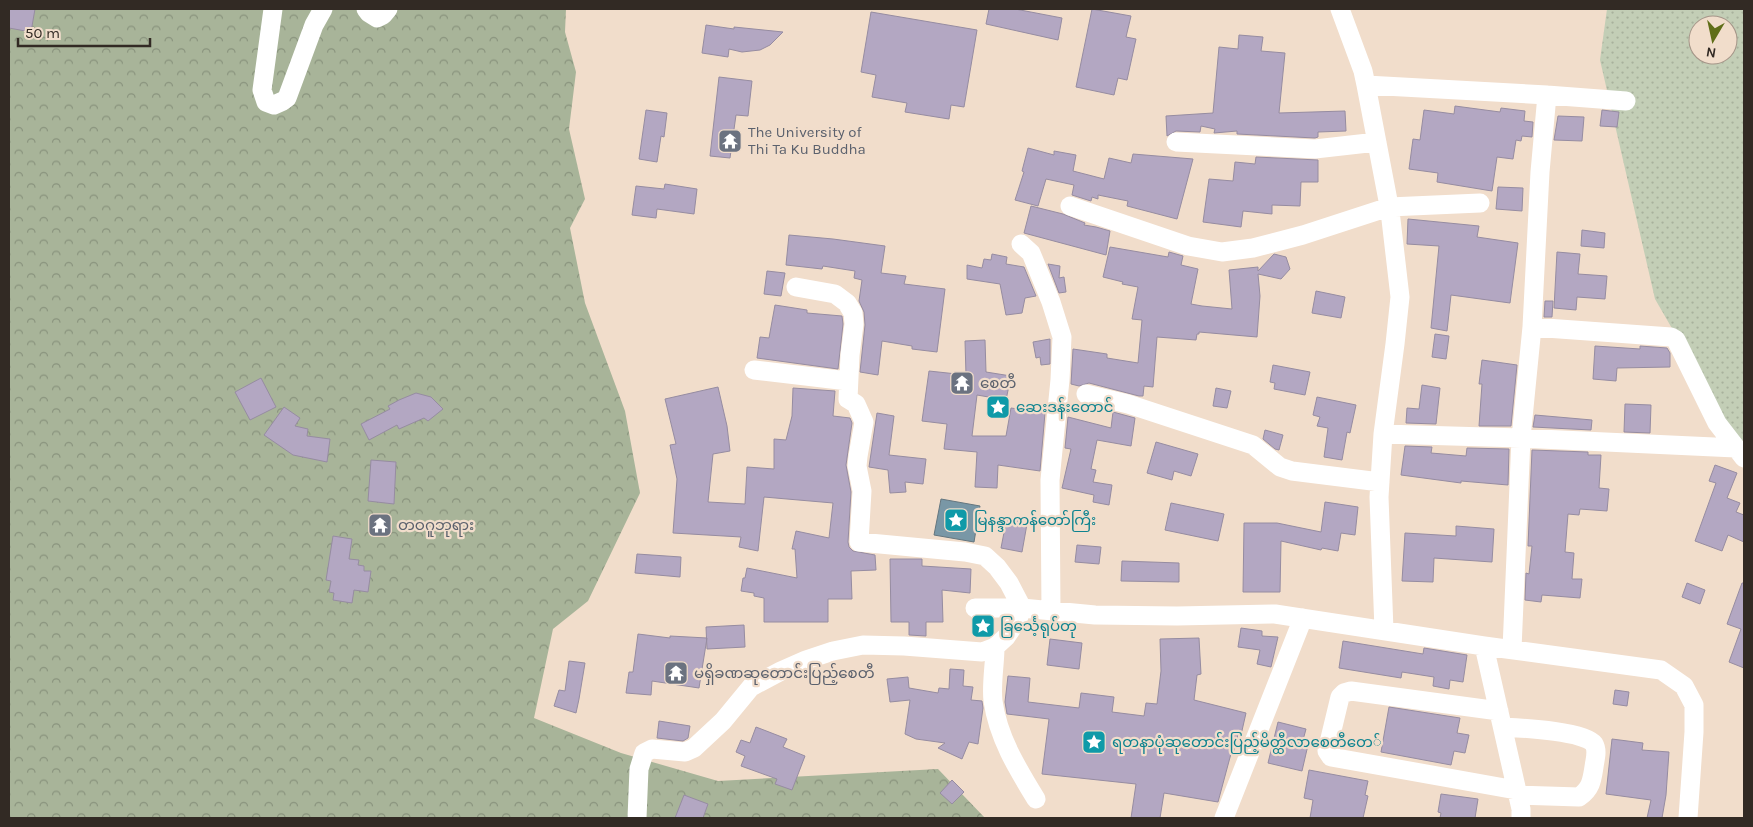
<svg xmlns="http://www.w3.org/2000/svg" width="1753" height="827" viewBox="0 0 1753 827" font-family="Karla,'Noto Sans Myanmar',sans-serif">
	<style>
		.grass { fill: url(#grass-dots); fill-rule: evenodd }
		.forest { fill: url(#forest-crowns) }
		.water { fill: #7997a6; stroke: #64767f }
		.building { fill: #b3a7c2; stroke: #968ca1 }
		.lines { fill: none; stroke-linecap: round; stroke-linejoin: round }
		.minor { stroke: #fff; stroke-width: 19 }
		.labels { text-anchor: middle; stroke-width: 4.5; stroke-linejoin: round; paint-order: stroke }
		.worship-label { font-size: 15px; fill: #5b616d; stroke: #f1ddcb; text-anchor: start }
		.culture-label { font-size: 15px; fill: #0d838f; stroke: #f1ddcb; text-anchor: start }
	</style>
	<defs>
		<pattern id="grass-dots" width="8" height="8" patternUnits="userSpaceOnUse" patternTransform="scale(1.25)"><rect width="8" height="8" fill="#c3ceb6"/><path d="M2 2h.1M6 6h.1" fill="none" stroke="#a8b19c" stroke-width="1.8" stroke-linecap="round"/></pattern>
		<pattern id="forest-crowns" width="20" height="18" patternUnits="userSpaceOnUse" patternTransform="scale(1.25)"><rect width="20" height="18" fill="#a8b499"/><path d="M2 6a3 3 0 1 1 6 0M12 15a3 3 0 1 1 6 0" fill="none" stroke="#89937d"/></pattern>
	</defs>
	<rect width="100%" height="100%" fill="#f1ddcb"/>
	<path class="grass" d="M1607,9H1744V453L1655,299L1600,60ZM1698,25H1728V55H1698Z"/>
	<path class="forest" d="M9,9H566L565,32L576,72L569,129L585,199L570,228L585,303L625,411L640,493L588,601L553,629L534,718L621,753L718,781L938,769L985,818H9Z"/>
	<path class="water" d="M941,499L980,506L974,542L934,535Z"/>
	<path class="building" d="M9,9H35L31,32L9,28Z
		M989,9H1015L1062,18L1058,40L986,24Z
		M1092,9L1131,16L1126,37L1136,39L1127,80L1118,78L1114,95L1076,87Z
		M871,12L977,30L964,107L951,105L949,119L905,112L907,103L872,97L876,75L861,72Z
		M706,25L734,29V27L783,32L770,45L760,50L742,52L729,49L728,57L702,53Z
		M1239,35L1263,37L1261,51L1285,53L1279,113L1345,111L1346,131L1318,132V137L1315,138L1237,134V131L1214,133L1215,129L1201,126L1200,132L1176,131L1167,136L1166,116L1213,113L1219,47L1238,49Z
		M719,77L752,81L748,116L736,115L730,158L710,156Z
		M1455,106L1500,112L1501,108L1525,111L1524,121L1533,122L1532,137L1522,136L1521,141L1516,140L1513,159L1497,157L1492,191L1437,182L1438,173L1409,169L1413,139L1420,140L1424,110L1454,114Z
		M646,110L667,113L664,137L661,136L657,162L639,159Z
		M1602,110L1619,112L1617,127L1600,126Z
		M1558,116L1584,117L1582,141L1554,140Z
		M1028,148L1054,155V151L1076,155L1073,171L1104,179L1109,158L1131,163L1133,154L1193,159L1177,219L1127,206L1128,201L1098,195V199L1092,197L1091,201L1072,195L1074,185L1046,179L1038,206L1015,200L1024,172L1022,171Z
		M1256,157L1318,160V182H1301L1300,206L1272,205V214L1243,211L1241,227L1203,222L1209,179L1233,181L1235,162L1255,164Z
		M665,184L697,189L694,214L657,209L656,218L632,215L636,186L664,189Z
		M1498,187L1523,188L1522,211L1496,209Z
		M1031,206L1063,214L1085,223L1084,225L1096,227L1110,231L1106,255L1024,233Z
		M1408,219L1479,226L1477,237L1518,243L1510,303L1451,295L1447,331L1431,328L1439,246L1407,244Z
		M1582,230L1605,233L1604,248L1581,246Z
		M789,235L833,239L885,246L881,273L906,276L904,284L945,289L937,352L912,349V346L882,341L878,375L860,372L865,325L864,312L859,301L862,280L854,278L855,271L823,266L822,269L786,265Z
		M1110,247L1168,257L1169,252L1183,256L1181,265L1198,269L1191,304L1202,306L1232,309L1229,270L1258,267V271L1274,254L1286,257L1290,269L1281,279L1258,274L1260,296L1257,337L1199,332V334H1197L1196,340L1157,337L1153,387L1144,386L1143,396H1139L1089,383L1079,386L1071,384L1073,349L1107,354V358L1138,363L1142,320L1132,319L1138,287L1122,284L1123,282L1103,277Z
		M1557,252L1580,254L1578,274L1607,276L1605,299L1577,297L1576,310L1554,308Z
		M992,254L1007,257L1006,264L1024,267L1036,296L1025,298L1022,313L1006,315L1000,284L967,279V265L982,268L984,259L991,260Z
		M1048,264L1060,266L1059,278L1064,277L1066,292L1059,293Z
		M767,271L785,273L781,296L764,294Z
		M1316,291L1345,297L1341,318L1312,313Z
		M1545,301H1553L1552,317H1544Z
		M775,305L807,310V313L842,316L843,324L838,369L757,358L760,337L769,338Z
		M1435,334L1449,336L1446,359L1432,357Z
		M1050,339V364L1041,365L1040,357L1036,358L1033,342Z
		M985,340L986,372L1011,376L1006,400L977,395L972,436H1006L1011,408L1045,413L1040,471L998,465L997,488L975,487L977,452L944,449L947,424L922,421L929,371L966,375L965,341Z
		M1595,346L1640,349V346L1667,348L1670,353V367L1617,368L1616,381L1593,379Z
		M1482,360L1517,365L1511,426H1479L1482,384H1479Z
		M1273,365L1310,372L1305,395L1274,389L1275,383L1270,382Z
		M261,378L276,407L250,420L235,392Z
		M1422,385L1440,388L1436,424L1406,423L1407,408L1419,409Z
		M718,387L727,426L730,451L713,454L708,502L745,504L747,467L774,469V439L786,440L792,416L793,388L835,391L833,416L850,418L852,423L846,465L851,492L848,542L849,547L853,551L875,555L876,570L851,571L852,599H828V622H764V598L754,596V593L741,591L743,578H745L747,568L797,578L795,549H792L796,531L829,538L833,503L764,497L758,551L739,547L741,537L673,533L677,479L670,445L676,444L665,399Z
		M1216,388L1231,391L1227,408L1213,406Z
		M416,393L431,397L443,409L428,421L424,418L399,429L397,425L369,440L361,424L390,409L388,406L399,400Z
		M1317,397L1356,405L1350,433L1347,432L1342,460L1324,457L1328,428L1317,426L1320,417L1313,415Z
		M1625,404L1651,405L1650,433L1624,432Z
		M284,407L300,418L295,426L308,429L307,436L330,439L327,462L293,455L264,435Z
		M1113,412L1135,418L1131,446L1097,440L1091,469L1096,470L1093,482L1112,485L1109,505L1093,502L1094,495L1062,488L1071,449L1065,448L1068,417L1111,428Z
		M877,413L894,416L889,455L926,459L923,484L905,482L906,492L890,493L888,470L869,467Z
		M1535,415L1592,420L1591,430L1533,427Z
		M1265,430L1283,435L1279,450L1275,449L1263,439Z
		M1156,442L1198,454L1191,476L1174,471L1172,480L1147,473Z
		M1405,446L1432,447L1431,453L1466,456L1467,448L1509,449L1508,485L1461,481V483L1401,475Z
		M1532,450L1588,452V455H1601L1599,488L1609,489L1607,511L1580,509L1579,515L1568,514L1565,552L1574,553L1572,579H1582L1580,598L1542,595L1541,602L1525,600L1526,573L1529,574L1532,546H1528Z
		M371,460L396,462L394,504L368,501Z
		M1715,465L1737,473L1727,498L1740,503L1736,512L1744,515V542L1728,535L1722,551L1695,541L1716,483L1709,481Z
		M1325,502L1358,507L1355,535L1341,533L1338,551L1322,548L1321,550L1281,541L1280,592H1243L1244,523H1277L1321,532Z
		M1171,503L1224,514L1218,541L1165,530Z
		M1007,517L1020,520L1019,523L1027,524L1022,552L1001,548Z
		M1456,526L1494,529L1492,562L1434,558L1433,582L1402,581L1405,533L1456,536Z
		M333,536L352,539L349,559L359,560L358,565L364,566V571H371L368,592L354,590L352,603L333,600L334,593L329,592L331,581L326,580Z
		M1077,545L1101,547L1099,564L1075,562Z
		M637,554L681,557L680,577L635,573Z
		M890,559H922V566L971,569L970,593L942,590L943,622H926V636L909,635V622H891Z
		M1122,561L1179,563V582L1121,581Z
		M1687,583L1705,590L1700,604L1682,597Z
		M1742,583H1744V668L1729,662L1741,629L1727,624Z
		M744,625L745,647L707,649L706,627Z
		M1241,628L1262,631V636L1278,637L1271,667L1257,664L1260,650L1238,647Z
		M638,634L670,638V636L707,638L699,688L652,681L651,695L626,693L629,672H633Z
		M1199,638L1201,674L1197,675L1194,700L1246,713L1241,735L1238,734L1234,751L1232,750L1218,802L1164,793L1160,818H1131L1136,784L1042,774L1049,719L1007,714L1005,702L1008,676L1030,678L1028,702L1079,708L1081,693L1114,697L1112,712L1144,716L1146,703L1157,704L1161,671L1160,639Z
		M1050,639L1082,643L1079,669L1047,665Z
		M1343,641L1423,654L1424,648L1467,655L1463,682L1450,680L1449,689L1433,686L1434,677L1402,672L1401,678L1339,668Z
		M569,661L585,663L579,699L576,713L554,706L559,690L565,691Z
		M950,669L964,670L963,686L973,687L971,700L982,701L983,708L978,744L969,742L962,759L938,748L945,743L916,739L905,734L910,700L890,702L887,679L908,677L909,688L938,693L939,688L949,689Z
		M1615,690L1629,692L1627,706L1613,704Z
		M1389,707L1460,718L1457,733L1469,735L1465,753L1454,751L1451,765L1381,752Z
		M659,721L690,726L688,738L683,741L657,738Z
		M1278,722L1306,729L1302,744L1308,745L1302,771L1268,763Z
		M756,727L787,739L783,747L805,756L792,790L775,784L777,779L741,766L745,756L736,752L741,740L750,743Z
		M1612,739L1643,743L1642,750L1669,752L1666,795L1662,818H1647L1651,800L1606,794Z
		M1309,770L1368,781L1365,795L1368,796L1363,818H1310L1313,800L1304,798Z
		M952,780L964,792L952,804L940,793Z
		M1441,794L1478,799L1475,818H1440L1441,813L1438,812Z
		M684,795L708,804L703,818H675Z"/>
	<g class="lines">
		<path class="minor" d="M273,9L262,90L266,102L274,105L283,101L287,98L314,25L323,9
			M366,9L369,13L377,18L383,15L388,9
			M1340,9L1363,71L1366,85L1390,211L1400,297L1395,344L1383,434L1379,497L1384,630
			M1366,85L1547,95L1626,101
			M1176,142L1315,149L1377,142
			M1070,206L1188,246L1222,252L1253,248L1303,235L1389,207L1480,203
			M1021,244L1031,253L1051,302L1062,337L1060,380L1050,480L1051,611
			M1532,327L1671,337L1676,340L1717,423L1744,458
			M754,370L848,381
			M1086,394L1128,404L1253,445L1280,467L1292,471L1380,482
			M1383,434L1521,438L1736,448
			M975,608H1022L1095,615L1177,616L1275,614L1484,646L1661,670L1684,686L1694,705V732L1688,818
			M1484,646L1521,809V818
			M995,647C995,664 991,684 993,701C998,737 1017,768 1036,799
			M1512,649L1521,438L1532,327L1540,172L1547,95
			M1499,711L1351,691L1344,693L1340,697L1327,751L1331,757L1516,790
			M1503,727C1520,728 1585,731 1594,744C1598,751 1595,759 1594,767C1592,780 1591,789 1579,797L1518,795
			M637,818L639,769L644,753L652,749L685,752L694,748L723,721L751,687L781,671L806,660L833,651L863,645L904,646L982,652L995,647L1006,637L1018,619L1022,608L1009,583L997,567L985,556L965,552L859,542L862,491L857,466L858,456L864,422L856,404L848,399L850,355L854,324L853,313L847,303L835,294L796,287
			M1224,818L1303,618"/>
	</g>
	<defs>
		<g id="temple-square" transform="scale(1.25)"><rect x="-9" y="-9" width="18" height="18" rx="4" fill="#6b7280" stroke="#f1ddcb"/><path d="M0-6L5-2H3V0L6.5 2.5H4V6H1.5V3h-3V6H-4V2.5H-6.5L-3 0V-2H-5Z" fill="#fff"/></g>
		<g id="sight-square" transform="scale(1.25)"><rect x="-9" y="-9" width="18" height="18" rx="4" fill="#0f9aa8" stroke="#f1ddcb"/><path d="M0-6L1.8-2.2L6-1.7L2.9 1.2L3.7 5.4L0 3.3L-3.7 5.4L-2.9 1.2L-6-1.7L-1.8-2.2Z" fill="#fff"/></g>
	</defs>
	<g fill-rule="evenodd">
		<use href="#temple-square" x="730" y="141"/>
		<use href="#temple-square" x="962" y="383"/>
		<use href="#sight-square" x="998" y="407"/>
		<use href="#sight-square" x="956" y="520"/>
		<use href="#temple-square" x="380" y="525"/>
		<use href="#sight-square" x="983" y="626"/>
		<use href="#temple-square" x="676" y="673"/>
		<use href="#sight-square" x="1094" y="742"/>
	</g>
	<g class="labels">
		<g class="worship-label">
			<text x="748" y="137">The University of<tspan x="748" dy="17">Thi Ta Ku Buddha</tspan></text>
			<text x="980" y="388">စေတီ</text>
			<text x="398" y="530">တဝဂူဘုရား</text>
			<text x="694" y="678">မရှိခဏဆုတောင်းပြည့်စေတီ</text>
		</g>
		<g class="culture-label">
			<text x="1016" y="412">ဆေးဒန်းတောင်</text>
			<text x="974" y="525">မြနန္ဒာကန်တော်ကြီး</text>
			<text x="1000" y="631">ခြင်္သေ့ရုပ်တု</text>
			<text x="1112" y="747">ရတနာပုံဆုတောင်းပြည့်မိတ္ထီလာစေတီတေ်</text>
		</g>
	</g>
	<rect width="1753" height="827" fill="none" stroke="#322a24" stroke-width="20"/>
	<g transform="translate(1713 40) rotate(189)"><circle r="24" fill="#f1ddcb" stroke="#a59588"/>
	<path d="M0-4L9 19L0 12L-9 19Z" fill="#606e18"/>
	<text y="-8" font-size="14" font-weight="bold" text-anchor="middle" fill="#322a24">N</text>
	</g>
	<path d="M18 38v8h132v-8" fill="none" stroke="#322a24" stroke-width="2.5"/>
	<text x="25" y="38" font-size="15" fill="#322a24" stroke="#f1ddcb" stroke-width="4" paint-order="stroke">50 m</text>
</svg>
